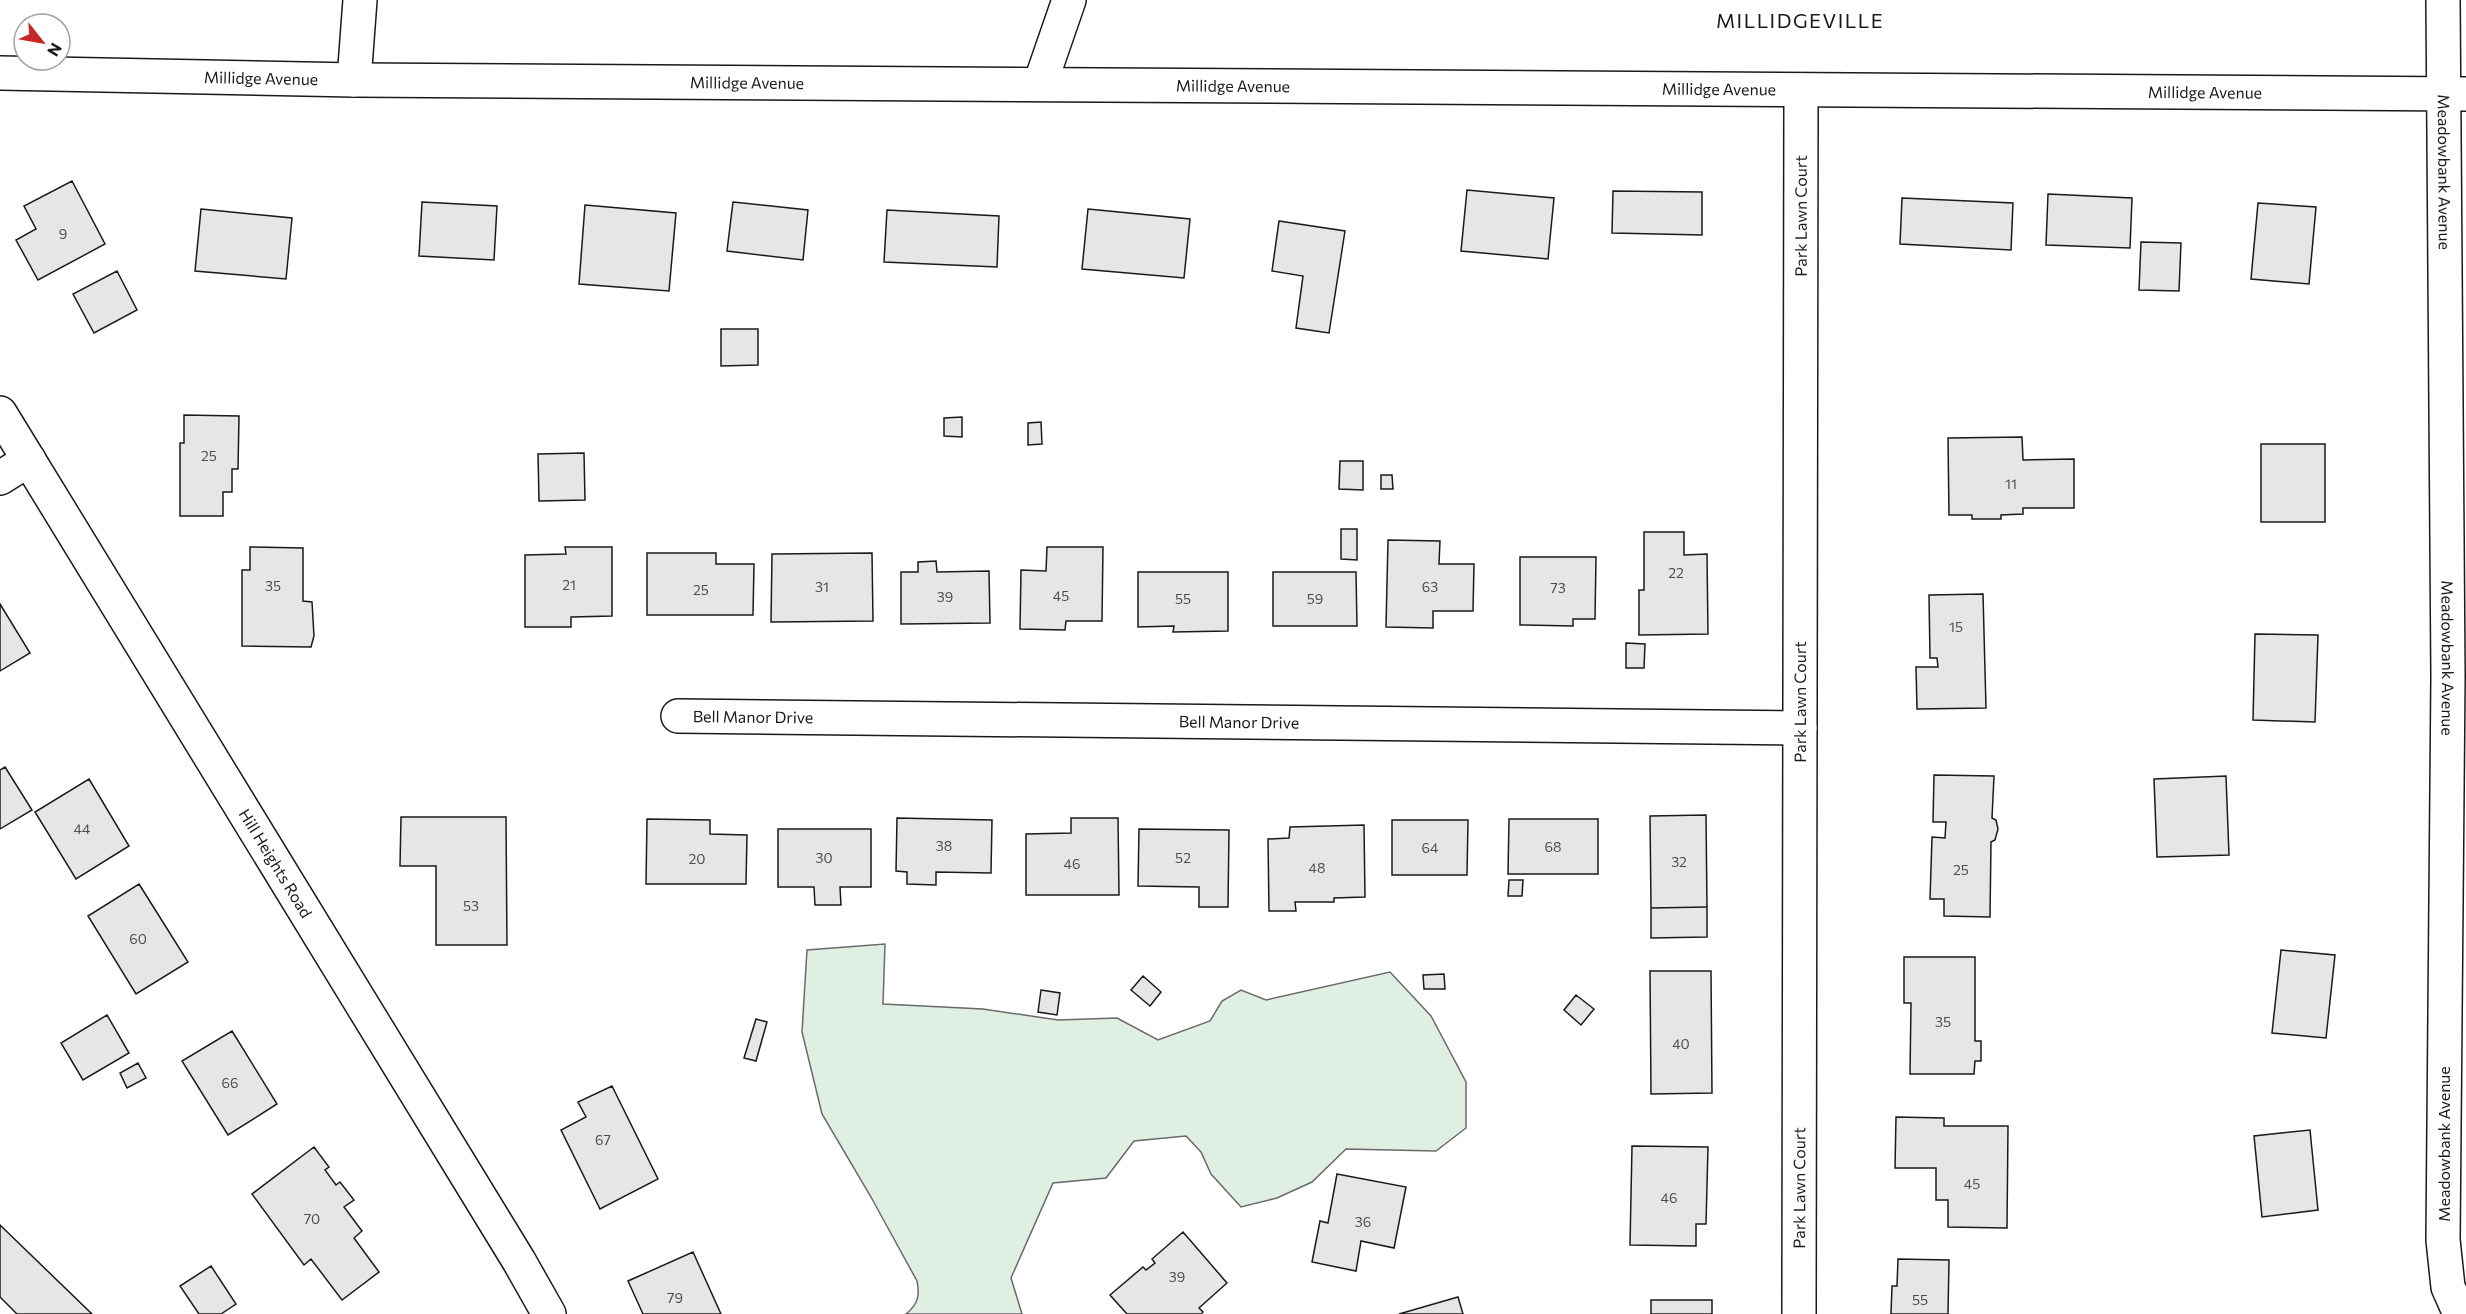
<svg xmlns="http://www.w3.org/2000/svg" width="2466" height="1314" viewBox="0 0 2466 1314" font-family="Commissioner,sans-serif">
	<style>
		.green { fill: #e0efe3; stroke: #6a6a6a; stroke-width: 1.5 }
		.building { fill: #e6e6e6; stroke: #1a1a1a; stroke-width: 1.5 }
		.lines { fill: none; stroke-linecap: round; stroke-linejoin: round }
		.minor-casing { stroke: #1a1a1a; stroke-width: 36 }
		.tertiary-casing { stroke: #1a1a1a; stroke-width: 36 }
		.minor { stroke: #fff; stroke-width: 33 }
		.tertiary { stroke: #fff; stroke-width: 33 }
		.labels { text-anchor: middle; stroke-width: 4.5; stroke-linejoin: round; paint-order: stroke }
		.number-label { font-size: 14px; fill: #4d4d4d }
		.street-label { font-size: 16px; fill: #1a1a1a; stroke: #fff }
		.quarter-label { font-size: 20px; letter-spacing: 1.5px; fill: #1a1a1a; stroke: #fff }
	</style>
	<rect width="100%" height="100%" fill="#fff"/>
	<path class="green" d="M885,944L883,1004L983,1009L1058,1020L1117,1018L1158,1040L1210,1021L1222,1001L1241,990L1266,1000L1390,972L1431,1016L1466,1082V1128L1436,1151L1346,1149L1312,1182L1277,1198L1241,1207L1211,1174L1201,1152L1186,1136L1134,1141L1106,1178L1053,1183L1011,1278L1022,1314H906C918,1304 920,1296 917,1281L871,1197L822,1114L802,1032L807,950Z"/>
	<path class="building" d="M72,181L105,244L38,280L16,240L36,229L24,206Z
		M1467,190L1554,198L1548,259L1461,251Z
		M1613,191L1702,192V235L1612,233Z
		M2048,194L2132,198L2130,248L2046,245Z
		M1902,198L2013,203L2011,250L1900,244Z
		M422,202L497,206L494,260L419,256Z
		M733,202L808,210L803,260L727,251Z
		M2258,203L2316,207L2309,284L2251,279Z
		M585,205L676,213L669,291L579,284Z
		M201,209L292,218L286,279L195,271Z
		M1088,209L1190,219L1184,278L1082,269Z
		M887,210L999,216L997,267L884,262Z
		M1279,221L1345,231L1329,333L1296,328L1303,276L1272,271Z
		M2141,242L2181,243L2179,291L2139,290Z
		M117,271L137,310L94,333L73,294Z
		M721,329H758V365L721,366Z
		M184,415L239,416L238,469H232V492H223V516H180V443H184Z
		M962,417V437L944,436V418Z
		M1041,422L1042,444L1028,445V423Z
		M2022,437L2023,460L2074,459V508H2023V514L2001,515V519H1972V515H1949L1948,438Z
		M2261,444H2325V522H2261Z
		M584,453L585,500L539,501L538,454Z
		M1340,461H1363V490L1339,489Z
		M1381,475H1392L1393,489H1381Z
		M1341,529H1357V560L1341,559Z
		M1644,532H1684V555L1707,554L1708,634L1639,635V590H1644Z
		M1388,540L1440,541L1439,564H1474L1473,611H1433V628L1386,627Z
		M250,547L303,548V601L312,602L314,636L311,647L242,646V570H250Z
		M565,547H612V616L571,617V627H525V555L566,554Z
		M1047,547H1103L1102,621H1066L1065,630L1020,629L1021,570L1046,571Z
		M647,553H716V564H754L753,615H647Z
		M872,553L873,621L771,622L772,554Z
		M1520,557H1596L1595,619H1573V626L1520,625Z
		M936,561L937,572L989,571L990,623L901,624V572H918V562Z
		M1138,572H1228V631L1173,632L1174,626L1138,627Z
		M1273,572H1356L1357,626H1273Z
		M1983,594L1986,708L1917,709L1916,667H1938L1937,658H1930L1929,595Z
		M0,604L30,653L0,671Z
		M2255,634L2318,635L2315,722L2253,720Z
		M1626,643L1645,644L1644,668H1626Z
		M5,767L32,810L0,829V770Z
		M1934,775L1994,776L1992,818L1996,820L1998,829L1995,840L1991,842L1990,917L1944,916V899H1930L1932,837L1945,838L1946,822H1933Z
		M2226,776L2229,855L2157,857L2154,779Z
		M89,779L129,846L76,879L35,812Z
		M1706,815L1707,907L1651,908L1650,816Z
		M401,817H506L507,945H436V866H400Z
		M897,818L992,820L991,873L936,872V885L907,884V872L896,871Z
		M1071,818H1118L1119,895H1026V834L1071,833Z
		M647,819L710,820V834L747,835L746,884H646Z
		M1509,819H1598V874H1508Z
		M1392,820H1468L1467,875H1392Z
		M1364,825L1365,897L1334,898V902H1295L1296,911H1269L1268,839L1289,838L1290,827Z
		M778,829H871V887H840L841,905H815L814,887H778Z
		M1139,829L1229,830L1228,907H1199V887L1138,886Z
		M1509,880H1523L1522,896H1508Z
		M139,884L188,962L136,994L88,916Z
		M1707,907V937L1651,938V908Z
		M2281,950L2335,955L2326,1038L2272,1033Z
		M1904,957H1975V1041H1981V1061H1975L1974,1074H1910L1911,1003H1904Z
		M1650,971H1711L1712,1093L1651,1094Z
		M1444,974L1445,989H1424L1423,975Z
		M1143,976L1161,992L1150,1006L1131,990Z
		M1041,990L1060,993L1057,1015L1038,1012Z
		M1576,995L1594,1009L1581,1025L1564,1010Z
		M107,1015L129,1053L83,1080L61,1043Z
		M756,1019L767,1022L756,1061L744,1058Z
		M232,1031L277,1104L228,1135L182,1061Z
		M138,1063L146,1078L127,1088L120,1073Z
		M612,1086L658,1179L600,1209L561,1130L586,1117L578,1102Z
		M1896,1117L1944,1118V1126H2008L2007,1228L1948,1227V1200H1936V1168H1895Z
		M2310,1130L2318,1210L2262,1217L2254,1136Z
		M1632,1146L1708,1147L1706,1224H1696V1246L1630,1245Z
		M314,1147L329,1167L325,1170L336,1185L340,1182L354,1200L344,1207L362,1231L354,1238L379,1272L342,1300L311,1259L304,1265L252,1194Z
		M1337,1174L1406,1187L1394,1248L1361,1241L1356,1271L1312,1262L1320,1221L1328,1223Z
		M0,1225L92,1314H17L0,1297Z
		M1183,1232L1227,1283L1199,1308L1203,1312L1201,1314H1127L1110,1295L1143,1267L1146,1270L1155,1263L1152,1259Z
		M693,1252L721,1314H643L628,1281Z
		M1898,1259L1949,1260L1948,1314H1891L1892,1286H1897Z
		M211,1266L236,1304L221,1314H199L180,1286Z
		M1458,1297L1463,1314H1399Z
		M1651,1300H1712V1314H1651Z"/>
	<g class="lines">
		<g class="minor-casing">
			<g id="minor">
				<path id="s1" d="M2443,0L2448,676L2443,1240L2448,1287L2460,1314"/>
				<path d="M354,80L360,0"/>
				<path d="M1040,84L1069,0"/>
				<path id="s2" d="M0,413L519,1261L549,1314"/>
				<path d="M0,478L29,460"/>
				<path id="s3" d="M678,716L1800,728"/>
				<path id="s4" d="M1799,1314L1801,90"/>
			</g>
		</g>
		<g class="tertiary-casing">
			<g id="tertiary">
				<path id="s5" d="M0,73L354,80L2466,94"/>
			</g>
		</g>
		<use href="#minor" class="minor"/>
		<use href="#tertiary" class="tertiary"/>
	</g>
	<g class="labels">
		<g class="number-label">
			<text x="63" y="239">9</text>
			<text x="209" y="461">25</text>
			<text x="2011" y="489">11</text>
			<text x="1676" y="578">22</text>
			<text x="569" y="590">21</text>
			<text x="273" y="591">35</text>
			<text x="822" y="592">31</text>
			<text x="1430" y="592">63</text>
			<text x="1558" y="593">73</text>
			<text x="701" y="595">25</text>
			<text x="1061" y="601">45</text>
			<text x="945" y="602">39</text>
			<text x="1183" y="604">55</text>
			<text x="1315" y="604">59</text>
			<text x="1956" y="632">15</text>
			<text x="82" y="834">44</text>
			<text x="944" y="851">38</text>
			<text x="1553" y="852">68</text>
			<text x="1430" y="853">64</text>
			<text x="824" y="863">30</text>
			<text x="1183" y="863">52</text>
			<text x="697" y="864">20</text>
			<text x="1679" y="867">32</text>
			<text x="1072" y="869">46</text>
			<text x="1317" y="873">48</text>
			<text x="1961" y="875">25</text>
			<text x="471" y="911">53</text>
			<text x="138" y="944">60</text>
			<text x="1943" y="1027">35</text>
			<text x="1681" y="1049">40</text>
			<text x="230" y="1088">66</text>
			<text x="603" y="1145">67</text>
			<text x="1972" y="1189">45</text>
			<text x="1669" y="1203">46</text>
			<text x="312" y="1224">70</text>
			<text x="1363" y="1227">36</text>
			<text x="1177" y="1282">39</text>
			<text x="675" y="1303">79</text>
			<text x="1920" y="1305">55</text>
		</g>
		<g class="street-label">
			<text dy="6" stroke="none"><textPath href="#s5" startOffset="261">Millidge Avenue</textPath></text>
			<text dy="6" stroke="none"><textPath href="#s5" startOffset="747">Millidge Avenue</textPath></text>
			<text dy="6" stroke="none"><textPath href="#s5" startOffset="1233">Millidge Avenue</textPath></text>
			<text dy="6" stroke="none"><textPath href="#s5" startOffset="1719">Millidge Avenue</textPath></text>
			<text dy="6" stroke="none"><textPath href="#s5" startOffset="2205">Millidge Avenue</textPath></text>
			<text dy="6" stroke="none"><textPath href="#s1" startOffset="172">Meadowbank Avenue</textPath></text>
			<text dy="6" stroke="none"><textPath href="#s4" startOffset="1098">Park Lawn Court</textPath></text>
			<text dy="6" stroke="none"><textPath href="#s1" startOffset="658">Meadowbank Avenue</textPath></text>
			<text dy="6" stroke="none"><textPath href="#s4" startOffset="612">Park Lawn Court</textPath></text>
			<text dy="6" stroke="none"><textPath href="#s3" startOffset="75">Bell Manor Drive</textPath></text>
			<text dy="6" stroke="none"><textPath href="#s3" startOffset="561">Bell Manor Drive</textPath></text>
			<text dy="6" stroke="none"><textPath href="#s2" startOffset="528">Hill Heights Road</textPath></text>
			<text transform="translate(2444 1144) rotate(-90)" y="6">Meadowbank Avenue</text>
			<text dy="6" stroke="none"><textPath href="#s4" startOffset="126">Park Lawn Court</textPath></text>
		</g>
		<g class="quarter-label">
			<text x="1800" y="28">MILLIDGEVILLE</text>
		</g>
	</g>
	<g transform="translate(42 42) rotate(121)"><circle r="28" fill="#ffffff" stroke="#a3a3a3" stroke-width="1.5"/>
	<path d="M0-4.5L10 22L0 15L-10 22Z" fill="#c62828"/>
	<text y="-9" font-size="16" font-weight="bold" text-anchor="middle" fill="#1a1a1a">N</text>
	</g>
</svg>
